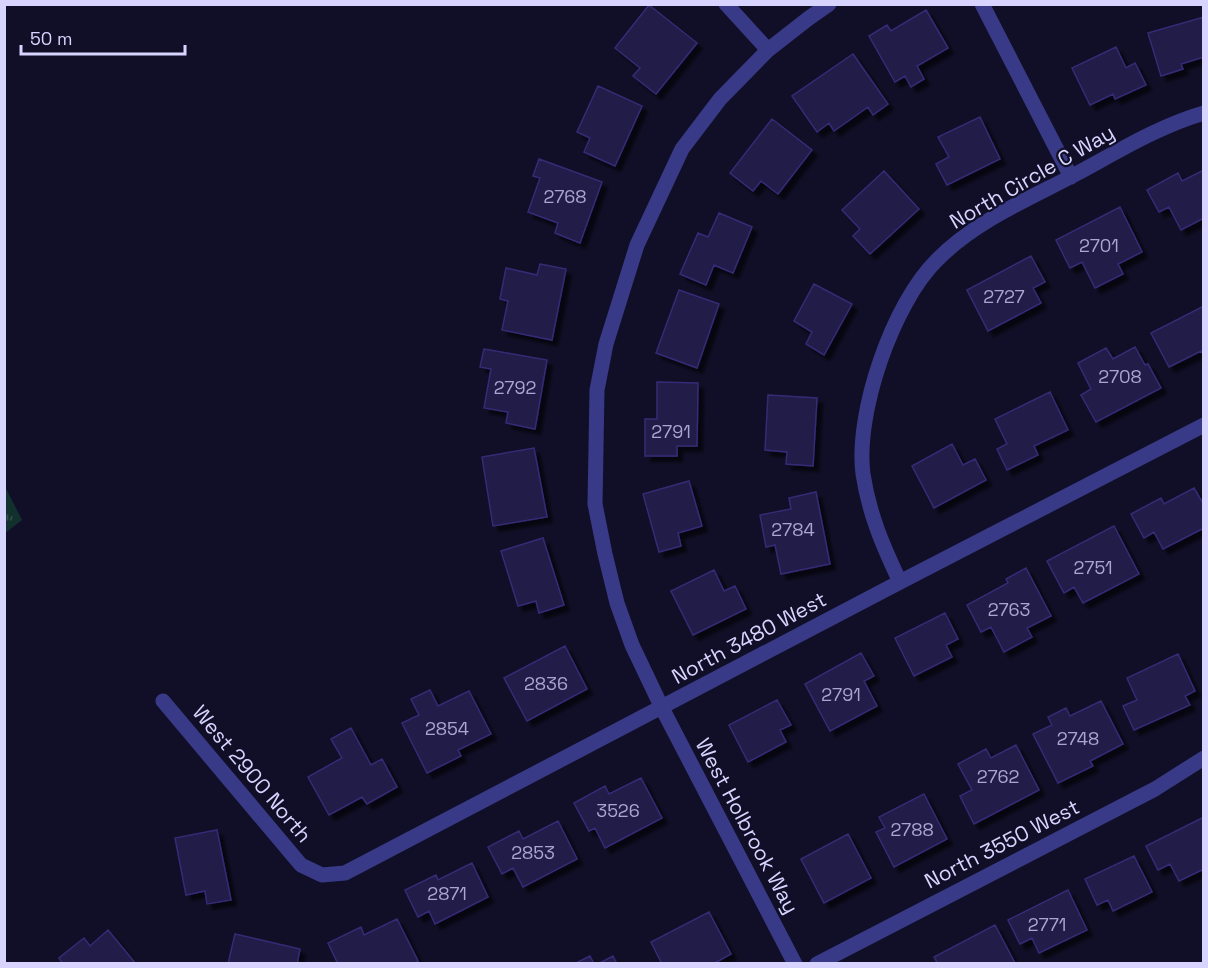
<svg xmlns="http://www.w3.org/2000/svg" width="1208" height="968" viewBox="0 0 1208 968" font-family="'Space Grotesk',sans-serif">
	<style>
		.grass { fill: url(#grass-tufts) }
		.building { fill: #211a49; stroke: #362c75; stroke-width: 1.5; filter: url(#shadow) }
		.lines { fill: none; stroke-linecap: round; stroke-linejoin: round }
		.minor { stroke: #393a87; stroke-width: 15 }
		.labels { text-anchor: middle; stroke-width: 4.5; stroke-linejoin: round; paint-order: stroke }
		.number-label { font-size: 18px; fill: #aaa6d2 }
		.street-label { font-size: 21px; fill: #d7d5ff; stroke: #110f27 }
	</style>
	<defs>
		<pattern id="grass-tufts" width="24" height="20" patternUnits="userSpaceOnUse" patternTransform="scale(1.5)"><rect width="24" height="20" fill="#12312e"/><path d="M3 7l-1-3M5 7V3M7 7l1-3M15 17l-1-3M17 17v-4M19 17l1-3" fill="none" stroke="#344e4d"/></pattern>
		<filter id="shadow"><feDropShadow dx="5.5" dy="5.5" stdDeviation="1.5" flood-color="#0009"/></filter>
	</defs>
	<rect width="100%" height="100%" fill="#110f27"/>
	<path class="grass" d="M4,485L22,520L5,533H4Z"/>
	<path class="building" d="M649,5L697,43L656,94L633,76L640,68L615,48Z
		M926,10L948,48L917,66L924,79L911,87L905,76L895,82L869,36L887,25L891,31Z
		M1204,17V57L1181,64L1183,69L1161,76L1148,33Z
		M1116,47L1126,68L1135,63L1146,85L1115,99L1113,94L1090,105L1072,68Z
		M853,54L888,104L873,115L868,107L834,131L829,123L817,132L792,96Z
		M598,86L642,106L615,166L584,152L590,138L577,132Z
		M980,117L1000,159L947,185L936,164L949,157L938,137Z
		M772,119L812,150L778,194L761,181L753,191L730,173Z
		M539,159L602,182L580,243L555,233L558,223L528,212L540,178L533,176Z
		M1204,170V218L1181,230L1169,207L1159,212L1147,190L1178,173L1182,181Z
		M884,171L919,209L870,254L853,236L860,229L842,210Z
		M1120,207L1142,252L1118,264L1123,274L1095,288L1082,262L1070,268L1056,240Z
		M719,213L752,227L733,273L714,265L706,285L680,274L698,233L708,237Z
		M1031,256L1045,282L1033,288L1041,303L988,331L967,290Z
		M540,264L566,269L552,340L502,330L508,301L500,299L506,268L537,275Z
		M814,284L852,304L824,355L806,344L812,332L794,321Z
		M679,290L719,304L697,368L656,353Z
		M1204,306V355L1201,351L1169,367L1151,333Z
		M1135,347L1145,365L1148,364L1161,388L1096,422L1081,395L1091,389L1078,363L1106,348L1113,359Z
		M484,349L547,360L535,429L506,423L508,412L484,408L491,369L480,367Z
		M657,382L698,383L697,446H677V456H645V419H657Z
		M1050,392L1068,430L1034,446L1038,455L1007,470L997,449L1007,444L995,419Z
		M768,395L817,398L813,466L786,464L787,452L765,450Z
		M952,444L963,465L975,459L986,480L934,508L912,466Z
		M534,448L547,517L493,526L482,457Z
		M689,481L702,526L678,533L681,546L659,552L643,494Z
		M1194,488L1204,505V528L1163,549L1154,532L1144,538L1131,514L1161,498L1164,504Z
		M816,492L830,564L781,574L775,545L766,547L760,515L791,509L789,498Z
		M1114,526L1139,574L1083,603L1074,587L1064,593L1047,561Z
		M543,538L564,605L539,613L536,601L518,606L501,551Z
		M1026,568L1051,616L1027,628L1032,637L1004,652L991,627L981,632L967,605L1008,583L1006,579Z
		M714,570L724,591L735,586L746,609L693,635L671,591Z
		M945,613L958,639L946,645L952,657L914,676L895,638Z
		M565,646L587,689L527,721L504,678Z
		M861,653L874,676L864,681L877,706L830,731L805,684Z
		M1178,654L1195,691L1185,696L1190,705L1134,730L1123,706L1137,700L1127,678Z
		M430,690L438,706L469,691L491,734L458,750L461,756L427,773L402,723L419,715L411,699Z
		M777,700L791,725L780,730L786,742L748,762L729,725Z
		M1101,701L1123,744L1090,761L1093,766L1058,783L1033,734L1052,725L1048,717L1066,708L1070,716Z
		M351,728L371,765L382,759L397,787L367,804L362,797L329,815L308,777L342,758L331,739Z
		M1016,745L1039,790L974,824L960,796L972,790L958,764L986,749L991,758Z
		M641,778L662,818L605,848L595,828L589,831L574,803L605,786L609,794Z
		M924,794L947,839L894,867L876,832L885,828L879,817Z
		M1204,817V869L1179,881L1170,864L1158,870L1146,846Z
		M558,821L577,859L523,887L513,868L502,874L488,847L519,831L523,839Z
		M217,830L231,900L207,904L205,891L186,895L175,838Z
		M848,834L871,878L824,903L801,859Z
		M1134,856L1152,892L1113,911L1108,900L1097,905L1085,879Z
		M472,863L488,897L435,924L429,911L418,917L405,890L436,875L438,880Z
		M1068,890L1087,930L1039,953L1032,938L1020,944L1008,920Z
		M709,912L731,954L713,964H662L651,942Z
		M397,919L418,961L413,964H338L328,943L361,927L364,935Z
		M995,925L1015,963L938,964L934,957Z
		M108,930L136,964H63L59,958L84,938L90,946Z
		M235,934L300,949L297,964H228Z
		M590,956L594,964H576V963Z
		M613,956L617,964H598Z"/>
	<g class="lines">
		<path class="minor" d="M726,4L768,50
			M982,4L1071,177
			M900,582C883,546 869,514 863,474C855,413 893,303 937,260C975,221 1029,199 1076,174C1117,152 1159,126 1204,113
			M163,701L301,865L322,875L345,873L900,582L1204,425
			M795,964L662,708L632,645L617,603L605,554L595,504L597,390L606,344L637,245L682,149L720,99L768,50L809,18L829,4
			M817,964L1155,789L1204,758"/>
	</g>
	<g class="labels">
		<g class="number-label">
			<text x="565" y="203">2768</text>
			<text x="1099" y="252">2701</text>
			<text x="1004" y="303">2727</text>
			<text x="1120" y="383">2708</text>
			<text x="515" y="394">2792</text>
			<text x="671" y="438">2791</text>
			<text x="793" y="536">2784</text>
			<text x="1093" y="574">2751</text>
			<text x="1009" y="616">2763</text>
			<text x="546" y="690">2836</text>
			<text x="841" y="701">2791</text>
			<text x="447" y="735">2854</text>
			<text x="1078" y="745">2748</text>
			<text x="998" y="783">2762</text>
			<text x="618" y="817">3526</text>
			<text x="912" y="836">2788</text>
			<text x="533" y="859">2853</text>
			<text x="447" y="900">2871</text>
			<text x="1047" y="931">2771</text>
		</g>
		<g class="street-label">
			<text transform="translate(1032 177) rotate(-30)" y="7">North Circle C Way</text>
			<text transform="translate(749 638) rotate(-28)" y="7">North 3480 West</text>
			<text transform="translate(252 774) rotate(50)" y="7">West 2900 North</text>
			<text transform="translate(747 826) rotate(62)" y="7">West Holbrook Way</text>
			<text transform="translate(1002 844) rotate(-27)" y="7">North 3550 West</text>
		</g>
	</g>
	<rect width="1208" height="968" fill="none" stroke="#d7d5ff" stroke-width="12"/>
	<path d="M21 45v9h164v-9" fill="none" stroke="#d7d5ff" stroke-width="3"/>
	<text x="30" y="45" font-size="18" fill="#d7d5ff" stroke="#110f27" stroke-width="4.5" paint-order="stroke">50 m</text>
</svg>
